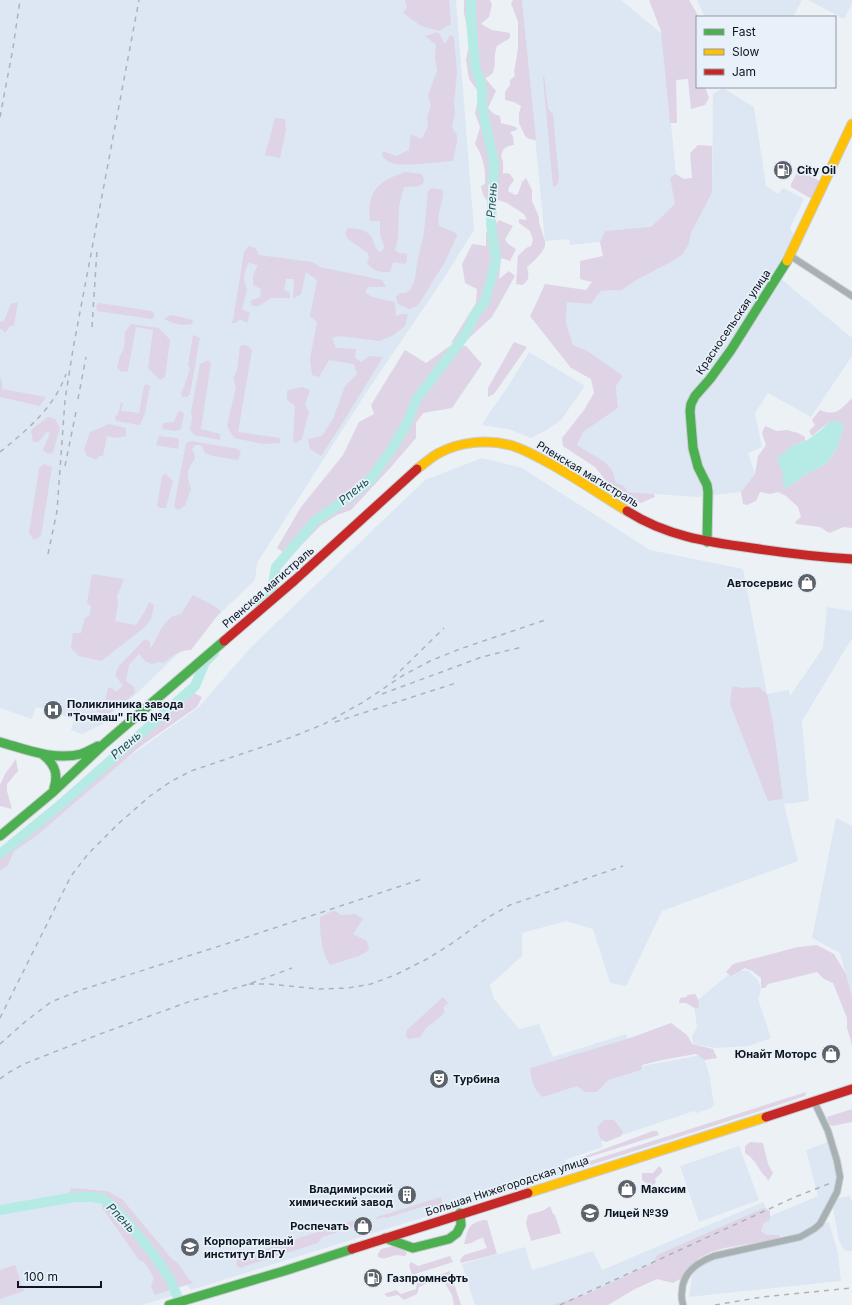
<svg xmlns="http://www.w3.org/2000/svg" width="852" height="1305" viewBox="0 0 852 1305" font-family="Inter,sans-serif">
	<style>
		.built { fill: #dce7f3 }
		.green { fill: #dfd3e6 }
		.water { fill: #b6ebe5 }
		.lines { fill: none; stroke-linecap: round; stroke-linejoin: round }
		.river { stroke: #b6ebe5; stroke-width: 10 }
		.street-casing { stroke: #c9ced3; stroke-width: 8 }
		.fast-casing { stroke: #c9ced3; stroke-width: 11 }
		.slow-casing { stroke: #c9ced3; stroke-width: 11 }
		.jam-casing { stroke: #c9ced3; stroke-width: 11 }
		.street { stroke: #a7b0b3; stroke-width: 6 }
		.fast { stroke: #4caf50; stroke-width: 9 }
		.slow { stroke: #ffc107; stroke-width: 9 }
		.jam { stroke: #c62828; stroke-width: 9 }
		.rail { stroke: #acb3b7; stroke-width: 1.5; stroke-dasharray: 5 5; stroke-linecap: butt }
		.labels { text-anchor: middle; stroke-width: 3.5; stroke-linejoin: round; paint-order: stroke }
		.poi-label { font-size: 11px; font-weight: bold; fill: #0e151e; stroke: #e8f0fa; text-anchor: start }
		.street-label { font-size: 11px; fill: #0e151e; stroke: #e8f0fa }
		.water-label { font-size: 12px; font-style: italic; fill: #18554f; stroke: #e8f0fa }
	</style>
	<rect width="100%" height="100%" fill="#ecf1f6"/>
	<path class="built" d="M0,0H456L474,230L444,278L366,393L257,563L255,580L134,696L105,718L103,724L82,734L71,730L74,719L61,715L60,718L43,712L44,709L36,707L32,719L0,708Z
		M522,0H621L662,34L682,235L602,248L600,242L570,245L569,239L545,241Z
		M697,0H802L793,17H705Z
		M808,0H852V4L844,19Z
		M723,88L754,107L766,186L778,194L783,188L804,199L790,228L794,237L777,269L780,278L852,338V356L811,417L768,393L755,413L762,447L748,453L755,474L741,492L697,497L628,492L624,486L616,484L612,470L605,462L577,445L583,432L618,408L616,386L586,350L573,345L566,322L567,301L591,304L601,291L622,290L638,279L673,261L683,254L689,244L691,233L712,193L713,94Z
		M529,352L585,386L561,420L548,429L531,438L508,429L482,425L489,413L505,391Z
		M482,458L522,468L650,550L743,569L767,694L789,690L790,696L823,648L827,607L852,611V638L802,721L809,801L784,804L798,861L662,911L626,986L610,983L593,929L566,921L522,933V956L490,985L494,999L519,1029L539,1024L553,1057L626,1034L637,1069L647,1065L696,1056L703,1055L709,1073L714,1105L711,1108L697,1113L694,1111L601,1142L603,1147L565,1160L569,1172L191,1290L114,1196L79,1195L0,1209V862L88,786L199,707L250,648L425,480Z
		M836,818L852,826V997L840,953L812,938Z
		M734,970L748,971L758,980L761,990L758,999L771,1038L749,1046L716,1048L693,1044L692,1036L697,1028L694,1003Z
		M828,1142L838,1173L836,1190L818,1222L799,1233L762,1240L756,1222L818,1196L806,1150Z
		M739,1146L759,1200L699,1222L680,1166Z
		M850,1196L852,1203V1251H845L839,1241L833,1208L837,1198Z
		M85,1200L101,1201L173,1296L141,1305H0V1216L2,1213Z
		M763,1202L768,1211L587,1294L552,1305H475L462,1264L525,1247L532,1270L593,1251L602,1270Z
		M829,1222L838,1253L841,1281L689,1297L692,1276L701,1264L709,1260L792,1242L815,1233L824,1223Z"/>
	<path class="green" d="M405,0H449L451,24L439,31L421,26L403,13L407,7Z
		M464,0H490L492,5L489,17L481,24L492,30L510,33V38L497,46C496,49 495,52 495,56C494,65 497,74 485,78L496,91L488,108L494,114L500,116L501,123L516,127L517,130L510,132L513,137L514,145C506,146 503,148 501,156L503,162V174L507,173L510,174L514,180L509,187L508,191L515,195L518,194L522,182L526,178L532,190V201L539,217V223L545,241V246L542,252L536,259L527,267C529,275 530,280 522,285L516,284L518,256L526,248L531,246L533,240L530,231L519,223V219L527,220L524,214L507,203L498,200L488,201C483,197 482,192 481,186L485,184C486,169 483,156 475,144L480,127L475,113L478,100L477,90L469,79L466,60L470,40L464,13Z
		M513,0H522L536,140L529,139L525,136L519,123V114L521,106L514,102L505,100V92L510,85V80L515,76L514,71L516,61L518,48V22L511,3Z
		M649,0H689L699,17H697V87H705L709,98L705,105L691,109L688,79L676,80L677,123H670L661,31Z
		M438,32L445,44L450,35L454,37L457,72L454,103L455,113L452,127L457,135V142L453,161C437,162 407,167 392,163C388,162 384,158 382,155L383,151L396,156L409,150L411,134L419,138H422L428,127L427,117L431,105L428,95L437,71L435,57L436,45L425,36Z
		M544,75L548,109L553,114L559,179L557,185L553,187L543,78Z
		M275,118L285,119L286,130L280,158L265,155Z
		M698,145L712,146V193L691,233L689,244L683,254L673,261L638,279L622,290L601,291L591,304L567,302L566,322L573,345L586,350L623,376L616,386L618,408L583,432L577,445L605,462L612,470L616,483L624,486L628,492L654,494L655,497L641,503L615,492L595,467L563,446L562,438L584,410L594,393L591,379L571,368L530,316L534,308L545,284L586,290L592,282L580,279V261L603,256L600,242L605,231L651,227L670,209L675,203L670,178L676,174L684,179L692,178L690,153Z
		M405,172L422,174L424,179L423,184L419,186L404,187L399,206L398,238L395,250L399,253L407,254V260L405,264L393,262L390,272C381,273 373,271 367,263L369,258L368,253L348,239L345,233L348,228C359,229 368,229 373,240C374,244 375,248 379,252L383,250L384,246L380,235V221H370C368,209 370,191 382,183C388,178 398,175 405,172Z
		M802,172L820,181L822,185L816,197L810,198L791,187V184L797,173Z
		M431,188L443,190C444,202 436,214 439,226L456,233L457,236L445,262L420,302L417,306L409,309L398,304L396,297L400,293H406L410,290L415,279L417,263L424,233L428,191Z
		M499,220L513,226L505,239L507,243L516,249L510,261L501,258L499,279L509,271L515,276L492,317L469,338L451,343L476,303L477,289L465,283L462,264L472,244L486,246V233Z
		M249,246L255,248L259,255L312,262L320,267L382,280L386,287H368L365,292L372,297L395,302L396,316L402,314H408L405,326L392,336L379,341L338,336L332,338L336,348L356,349L355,358L361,362L370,356L383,357L340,427L321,456L310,449L308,439L322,436L333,419L345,386L357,374L354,364L329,360L319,377L312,375L310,359L317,322L310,316L317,280L306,272L301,294L293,299L294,279H286L284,290L290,293V298H271L259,306H252L250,301L260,297L261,289L253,285V275L258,265L248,263L245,272L244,280L247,290L242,309L250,313L247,323L240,319L235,323H231L233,320L244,252Z
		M18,302L14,325L9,327L5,333L2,329H0V322L4,321L11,304Z
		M99,303L152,311L155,315L152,319L97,311L96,306Z
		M170,315L190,319L193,321L192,324C182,326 174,324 164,319Z
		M131,324L159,328L170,340L165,377L160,380L148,368L153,330L136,327L128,371L121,372L117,367L120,356L124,348L125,332Z
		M193,335L196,336L200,338L190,394L187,397H182L181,393L185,384L190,369L188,364Z
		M514,342L527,347L494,394L488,397V388Z
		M246,345L252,350L238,432L280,438V443L263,444L234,438L227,426L236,387L233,378L237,370L240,346Z
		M450,346H466L482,364L452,408L423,413L416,423V438L391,467L351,510L337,515L320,526L290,557L277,548L301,507L343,455L359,422L374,414L371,405L405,350L426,363Z
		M208,360L211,363L201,429L220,434V440L194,435L190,429L192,418L191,412L200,364Z
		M0,377L2,381V389L46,397L40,406L0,397Z
		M146,384L150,386L145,413L140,425L116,421L115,417L118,414L121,403H123L121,411L139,413L144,386Z
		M302,387L310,390L305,404L309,412L302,439L296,443L293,441L295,406L287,400V391C292,388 297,389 302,387Z
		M852,398V528L844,527L829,533L820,527L796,524L795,522L801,517L798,507L786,496L778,492L770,494L760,492L756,501L747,505L743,504L741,492L755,474L758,456L766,445L762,433L765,426L777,431L787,430L798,433L805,437V441L793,445L783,454V484L787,488L806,474L826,464L837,448L844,426L829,422L812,436L809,431L815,425L812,420L820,410C836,417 841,409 852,398Z
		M181,411L184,414L181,429L174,431L162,429L163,423L174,422L178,412Z
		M48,417L55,419L60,428L53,453L48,454L43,450L50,433L46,432L43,437L38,442H33L31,430Z
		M109,424L126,428V436L117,438L107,436L103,456H99L97,460L87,456L84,449L90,432Z
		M159,436L177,438L179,440L178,449L156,445Z
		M191,441L238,449L241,453L238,460L213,456L205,453L201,445H195L192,449C199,460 192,460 189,469C186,474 189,483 191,488L185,506L178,510L174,507L186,443Z
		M43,464L52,467L41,536L34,540L29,533L39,469Z
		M166,474L173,481L166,508H159L157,505L162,476Z
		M92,574L124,579L117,596L118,604L115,621L136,625L145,611L149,602L154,605L151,619L145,627L101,661L79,656L71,648L73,633H81L85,618L90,615L91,606L87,603Z
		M193,595L214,606L221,611L191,650C180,650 173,655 164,663L158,662L152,664L146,662L139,654L129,665L126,681L134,687L135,693L107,715L96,711V702L105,700L108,688H112L115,692L123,686L115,675L119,666L145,639L150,642V649L154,643L162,627L171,617L181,614Z
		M732,686L742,688L758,687L767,694L773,723L783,799L768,801L730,704Z
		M192,692L202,697L197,707L141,746L36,836L14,851L8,865L0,871V857L50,816Z
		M16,759L18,771L7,784V791L12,809L0,806V785L5,774Z
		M333,911H335L341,915L355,914L363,919L353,934L367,941L369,950L359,956L330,965C321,951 320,933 320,917Z
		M817,945L834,954L846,974L852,997V1045L847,1028V1018L833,983L824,979L817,972L768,984L765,988H761V978L752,971L745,968L731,976L726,972L733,964L798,947Z
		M695,994C698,998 700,1004 698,1008L696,1009L686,1003H679L680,998L686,997L688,995Z
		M443,997L448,1003L443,1008L445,1012L439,1018L426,1028L420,1037L408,1039L406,1035L407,1030Z
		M671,1023L687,1035L692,1044L713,1049L717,1058L705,1060L696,1054L662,1060L642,1065L641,1070L608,1080L597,1092H585L577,1086L543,1097C534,1090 531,1080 530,1068L630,1038Z
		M806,1092L805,1096L763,1110L572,1171L568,1168Z
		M852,1109V1122L832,1126L829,1124L827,1117Z
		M604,1120H614L623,1132L621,1136L606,1142L600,1138L597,1127Z
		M653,1131H657L659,1135L583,1159L580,1158Z
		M750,1142L763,1143L768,1164L773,1173L768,1181C767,1177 765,1177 762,1173C756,1164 755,1160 745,1153V1146Z
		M659,1166L662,1169V1172L655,1179L656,1183L653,1185L648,1184L642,1180V1173H653Z
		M528,1177L531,1179L529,1181L488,1194L486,1191L488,1190Z
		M71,1188L107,1191L122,1199L172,1259C182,1264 184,1276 193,1283L155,1295L151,1286L154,1278L144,1262L139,1260L103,1209L101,1201L84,1199L56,1204L54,1202L56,1198L68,1195Z
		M441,1197L443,1206L427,1211L425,1206L386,1218L385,1217L376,1219L377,1217Z
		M550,1206L553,1214L555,1215L561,1233L531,1241L526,1223L528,1215C536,1212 543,1212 550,1206Z
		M764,1208L770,1211V1220L764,1223L761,1231L766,1235H779L780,1238L725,1248L711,1252L699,1258L689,1267L684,1277L673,1283L657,1279L635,1289L608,1305H552L587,1294L653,1263L657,1255Z
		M355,1220L357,1224L367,1220L371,1222L322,1237L318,1243L239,1268L236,1265L237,1258Z
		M483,1220H487L497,1254L461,1263L460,1260L464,1255L487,1248L483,1238C476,1239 471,1245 464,1244C469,1229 466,1225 483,1220Z
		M394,1246L401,1248L407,1253L405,1256C402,1256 400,1255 398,1255C391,1255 385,1261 378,1257V1254L381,1249Z
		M450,1256L453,1262L412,1275L409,1265L411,1262L418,1266Z
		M15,1265L24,1291L0,1299V1270Z
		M450,1271L461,1305H454L452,1295L443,1280H434L419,1287L417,1294L404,1300L398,1295L388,1297L384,1294L396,1290L401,1294L416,1289L417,1283Z"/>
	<path class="water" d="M839,421L844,426L837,448L826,464L806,474L787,488L783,485V471L779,467L778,457L783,454L793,445L805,441L809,439L821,430L829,422Z"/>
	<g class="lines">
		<path class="river" d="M260,606L268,598L272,590L276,567L310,527L315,521L355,493L370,480L393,447L407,423L416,400L465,335L475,315L485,301L496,260L491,224L494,163L482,106V87L475,66L471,19V0
			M0,854L60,805L195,686L205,662L214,653
			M0,1210L75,1197H91L103,1199L113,1206L129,1224L153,1254L169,1277L181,1305"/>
		<g class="street-casing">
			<path id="street" d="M789,255L852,296
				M683,1305C682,1301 681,1296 682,1292C682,1272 698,1262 714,1256L800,1237L814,1229L820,1224L837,1192L840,1177L837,1161L828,1131L814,1101"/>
		</g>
		<g class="fast-casing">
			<path id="fast" d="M707,542L708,492L707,485L698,467L693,448L690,411L691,404L695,396L710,379L731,350L787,261
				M0,742C25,749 54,761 81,754C87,752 92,749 98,746
				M42,754C54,763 59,773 54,788
				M0,836L53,792L105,743L224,641
				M385,1238L413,1248L449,1239L457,1233L461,1225L460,1213
				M169,1305L284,1271L352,1249"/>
		</g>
		<g class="slow-casing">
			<path id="slow" d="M787,261L852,124
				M417,469C424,464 431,457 439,453C461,441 490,439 513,446C526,450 537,457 549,463C576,478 601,495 627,511
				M528,1193L766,1117"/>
		</g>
		<g class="jam-casing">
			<path id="jam" d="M627,511C666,536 707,542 752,548C785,553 818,557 852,559
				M224,641L295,580L417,469
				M766,1117L852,1089
				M352,1249L528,1193"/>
		</g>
		<use href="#street" class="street"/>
		<use href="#fast" class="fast"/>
		<use href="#slow" class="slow"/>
		<use href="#jam" class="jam"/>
		<path class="rail" d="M0,117L13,48L20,0
			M92,327L97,250
			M78,399L86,357
			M0,452C27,430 54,408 66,374
			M65,466L77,407
			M48,554L57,511L65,400L73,349L139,0
			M393,678L444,628
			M382,694L482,657L522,647
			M335,722L459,682
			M249,984H268L320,989L348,988L371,984L395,975L427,959L451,944L487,918L510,905L623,866
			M0,1018L71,876L88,854L118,824L150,796L170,782L191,771L292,737L324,724L365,701L402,676L430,661L460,649L545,620
			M0,1044L26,1021L51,1002L81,990L229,943L422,879
			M0,1079L6,1074L24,1064L100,1034L191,1001L249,984L292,968
			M560,1305L795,1197L831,1183
			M715,1305L762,1297L852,1288"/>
	</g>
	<defs>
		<g id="fuel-disc" transform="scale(1)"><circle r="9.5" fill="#5c626a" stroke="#e8f0fa"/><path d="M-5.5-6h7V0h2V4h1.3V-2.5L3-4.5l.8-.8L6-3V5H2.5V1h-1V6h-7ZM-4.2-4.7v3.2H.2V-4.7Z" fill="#fff"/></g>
		<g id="shop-disc" transform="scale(1)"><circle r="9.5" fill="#5c626a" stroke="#e8f0fa"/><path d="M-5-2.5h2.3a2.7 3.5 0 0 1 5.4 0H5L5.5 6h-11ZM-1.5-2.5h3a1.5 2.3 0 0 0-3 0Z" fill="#fff"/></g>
		<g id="hospital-disc" transform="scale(1)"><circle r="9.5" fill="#5c626a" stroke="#e8f0fa"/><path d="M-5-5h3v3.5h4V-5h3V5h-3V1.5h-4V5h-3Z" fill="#fff"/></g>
		<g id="theatre-disc" transform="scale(1)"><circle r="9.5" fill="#5c626a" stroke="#e8f0fa"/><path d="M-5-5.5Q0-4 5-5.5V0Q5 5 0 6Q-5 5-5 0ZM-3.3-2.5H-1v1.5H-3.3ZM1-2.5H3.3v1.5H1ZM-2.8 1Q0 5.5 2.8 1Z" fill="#fff"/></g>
		<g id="building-disc" transform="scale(1)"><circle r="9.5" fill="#5c626a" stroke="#e8f0fa"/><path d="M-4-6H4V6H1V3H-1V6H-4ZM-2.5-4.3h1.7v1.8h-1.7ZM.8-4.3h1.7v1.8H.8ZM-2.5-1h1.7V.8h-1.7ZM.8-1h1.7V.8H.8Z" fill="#fff"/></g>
		<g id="university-disc" transform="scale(1)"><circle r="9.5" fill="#5c626a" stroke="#e8f0fa"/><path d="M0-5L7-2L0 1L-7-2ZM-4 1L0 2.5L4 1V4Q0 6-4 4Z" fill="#fff"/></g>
	</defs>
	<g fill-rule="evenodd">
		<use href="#fuel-disc" x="783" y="170"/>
		<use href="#shop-disc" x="807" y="583"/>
		<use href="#hospital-disc" x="53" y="710"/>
		<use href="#shop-disc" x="831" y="1054"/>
		<use href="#theatre-disc" x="439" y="1079"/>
		<use href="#shop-disc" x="627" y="1189"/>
		<use href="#building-disc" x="407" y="1195"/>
		<use href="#university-disc" x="590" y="1213"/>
		<use href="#shop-disc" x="363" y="1226"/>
		<use href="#university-disc" x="190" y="1247"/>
		<use href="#fuel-disc" x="373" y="1278"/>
	</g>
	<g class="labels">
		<g class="poi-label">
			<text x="797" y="174">City Oil</text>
			<text x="793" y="587" text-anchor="end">Автосервис</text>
			<text x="67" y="708">Поликлиника завода<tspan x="67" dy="13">"Точмаш" ГКБ №4</tspan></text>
			<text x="817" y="1058" text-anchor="end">Юнайт Моторс</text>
			<text x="453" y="1083">Турбина</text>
			<text x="393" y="1193" text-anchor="end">Владимирский<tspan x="393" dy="13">химический завод</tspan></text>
			<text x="641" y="1193">Максим</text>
			<text x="604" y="1217">Лицей №39</text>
			<text x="349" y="1230" text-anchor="end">Роспечать</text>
			<text x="204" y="1245">Корпоративный<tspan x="204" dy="13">институт ВлГУ</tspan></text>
			<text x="387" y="1282">Газпромнефть</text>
		</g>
		<g class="street-label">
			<text transform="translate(733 322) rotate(-56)" y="4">Красносельская улица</text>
			<text transform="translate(588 474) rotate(31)" y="4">Рпенская магистраль</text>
			<text transform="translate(268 587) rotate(-41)" y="4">Рпенская магистраль</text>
			<text transform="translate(507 1186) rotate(-18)" y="4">Большая Нижегородская улица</text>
		</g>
		<g class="water-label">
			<text transform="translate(492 200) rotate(-87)" y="4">Рпень</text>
			<text transform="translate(354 491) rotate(-40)" y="4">Рпень</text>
			<text transform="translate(126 745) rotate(-41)" y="4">Рпень</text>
			<text transform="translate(121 1218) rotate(46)" y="4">Рпень</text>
		</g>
	</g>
	<rect x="696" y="16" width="140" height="72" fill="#e8f0fa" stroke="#9198a2"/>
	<rect x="704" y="29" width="20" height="6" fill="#4caf50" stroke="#9198a2"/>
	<text x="732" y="36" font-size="12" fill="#0e151e">Fast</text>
	<rect x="704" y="49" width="20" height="6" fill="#ffc107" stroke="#9198a2"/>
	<text x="732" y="56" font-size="12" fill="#0e151e">Slow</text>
	<rect x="704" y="69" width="20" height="6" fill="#c62828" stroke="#9198a2"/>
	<text x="732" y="76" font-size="12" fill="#0e151e">Jam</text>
	<path d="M18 1281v6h83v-6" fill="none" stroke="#0e151e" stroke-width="2"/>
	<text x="24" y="1281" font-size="12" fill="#0e151e" stroke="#e8f0fa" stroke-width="3" paint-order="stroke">100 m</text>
</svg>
